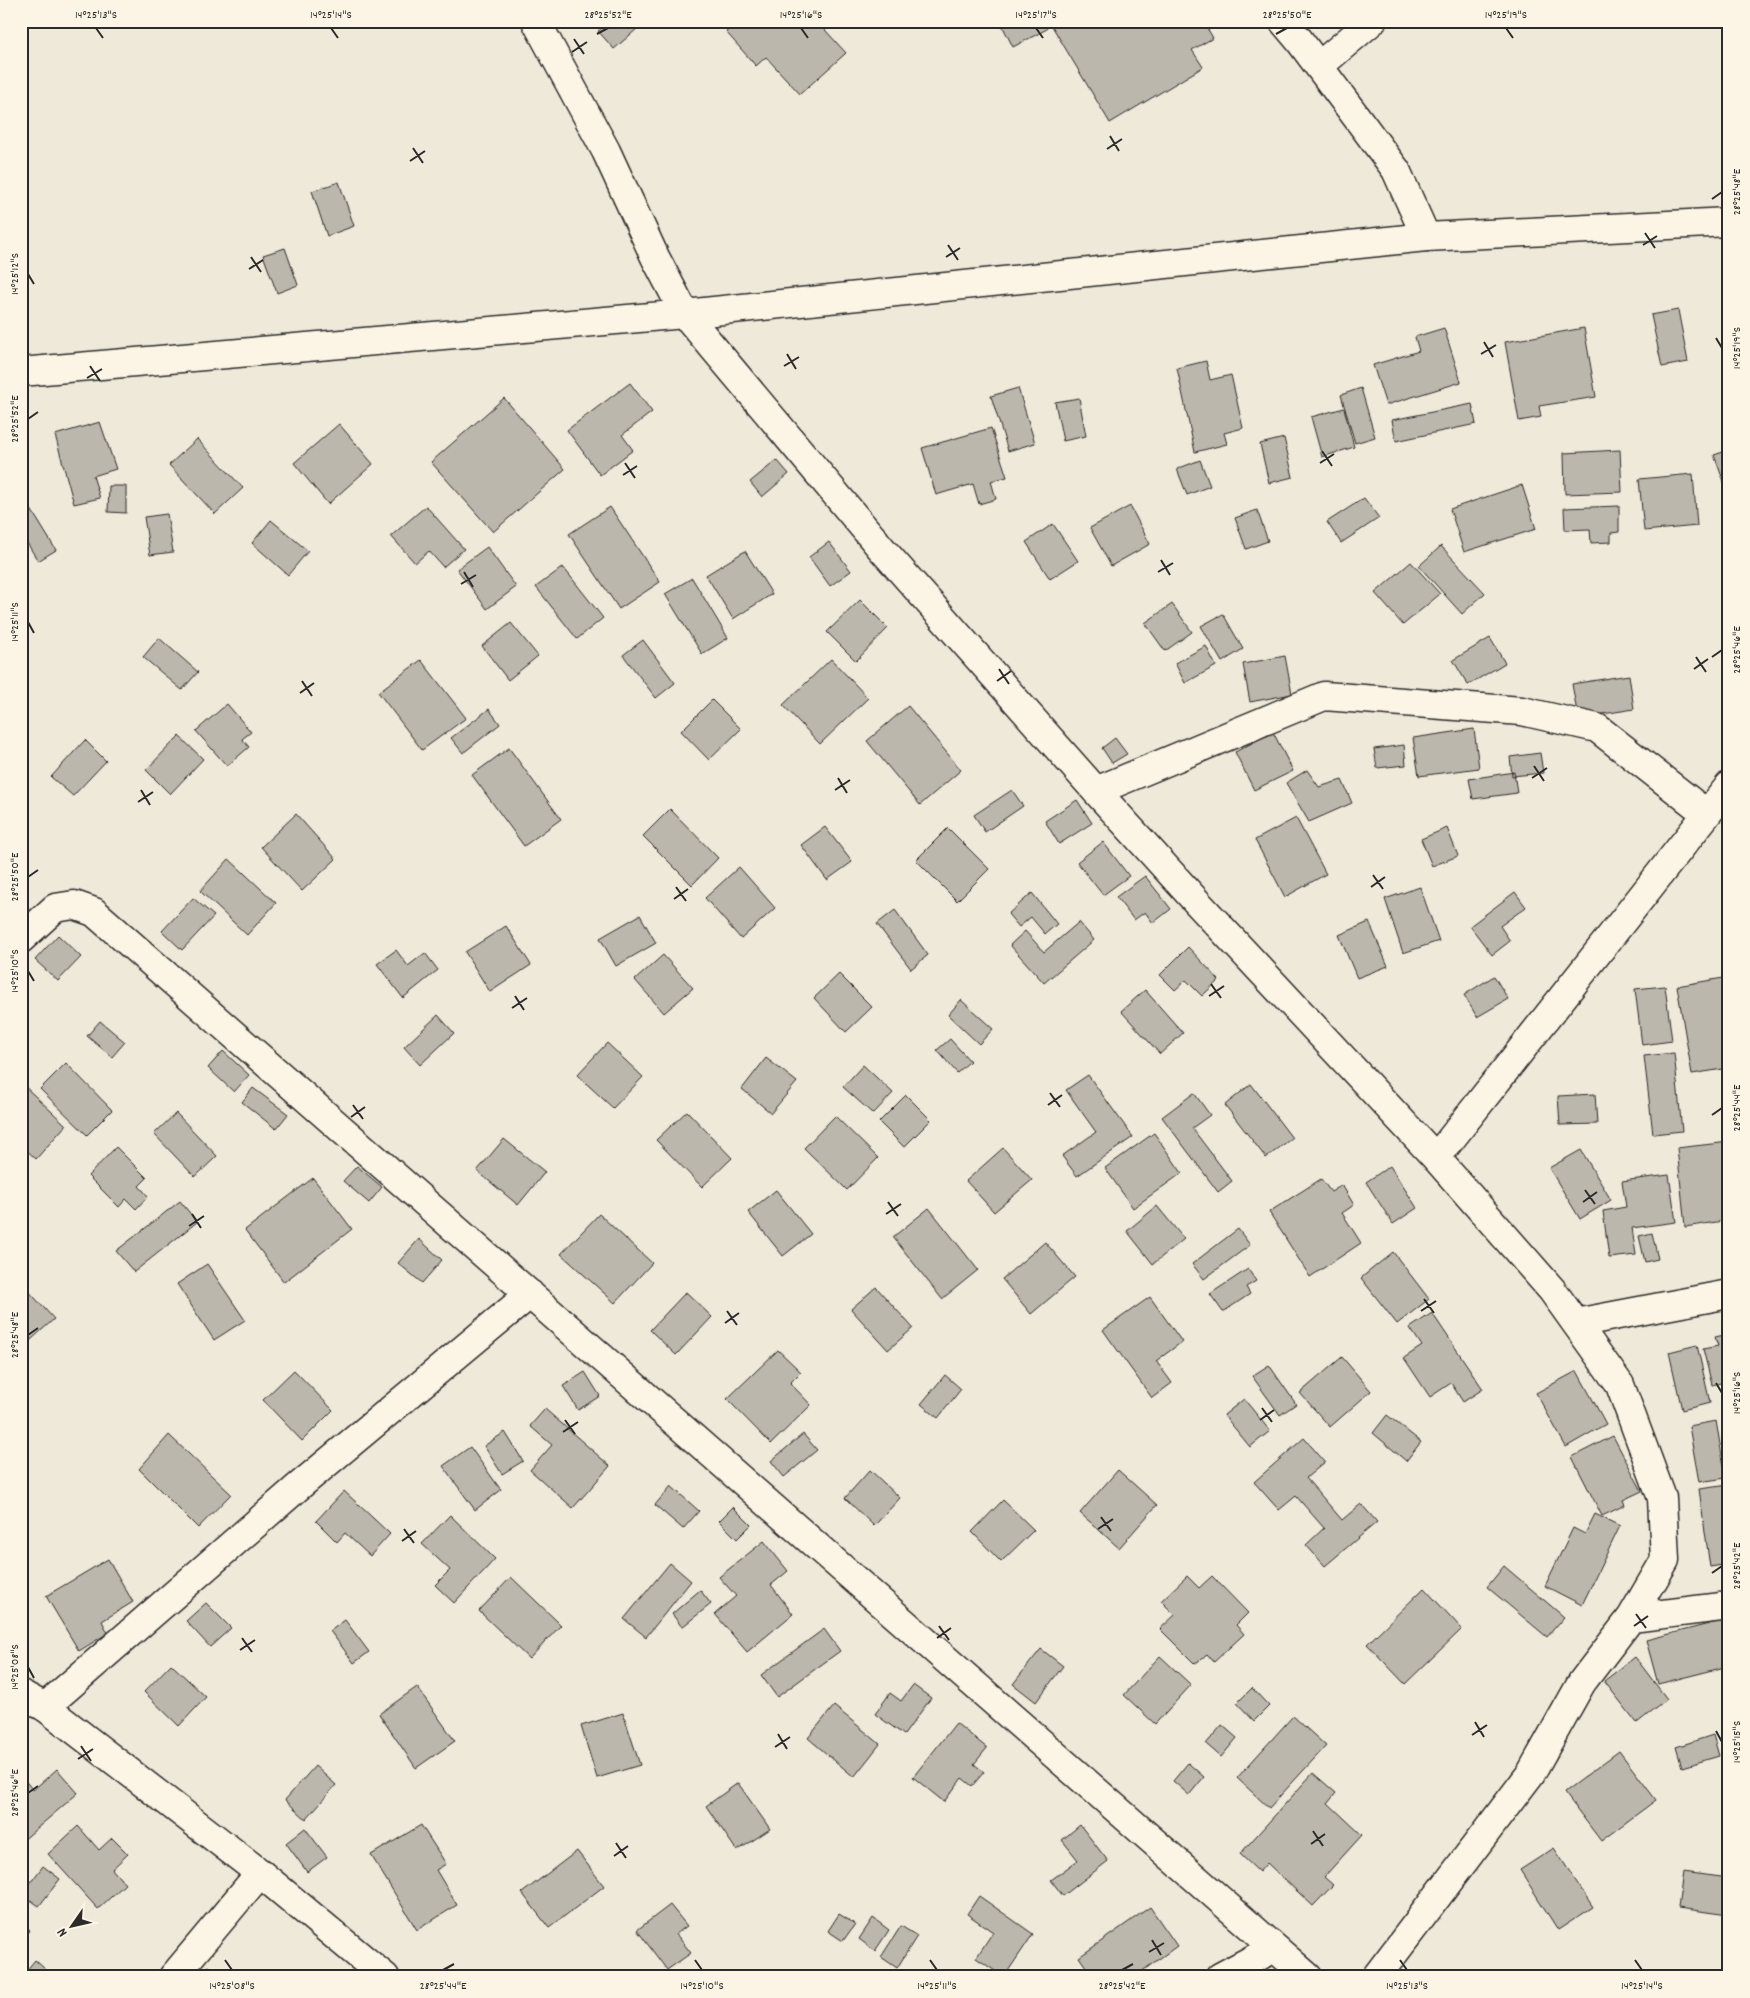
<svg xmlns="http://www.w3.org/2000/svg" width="1750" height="1998" viewBox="0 0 1750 1998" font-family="Dekko,sans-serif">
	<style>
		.building { fill: #bcb7ac; stroke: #2b2b2b }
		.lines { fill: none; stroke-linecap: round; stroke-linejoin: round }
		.street-casing { stroke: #2b2b2b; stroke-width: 31 }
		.secondary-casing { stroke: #2b2b2b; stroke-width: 31 }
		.street { stroke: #fcf5e5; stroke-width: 28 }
		.secondary { stroke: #fcf5e5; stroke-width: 28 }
		.ticks { fill: none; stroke: #2b2b2b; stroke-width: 2 }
		.neatline { fill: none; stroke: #2b2b2b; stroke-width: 2 }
		.ticks-label { font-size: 12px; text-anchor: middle; fill: #2b2b2b }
	</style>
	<rect width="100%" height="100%" fill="#efe9da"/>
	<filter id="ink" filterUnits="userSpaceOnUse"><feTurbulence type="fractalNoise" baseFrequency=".02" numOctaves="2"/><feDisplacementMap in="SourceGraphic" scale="10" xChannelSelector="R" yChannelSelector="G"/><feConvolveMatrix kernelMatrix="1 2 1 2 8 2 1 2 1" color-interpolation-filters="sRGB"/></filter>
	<g filter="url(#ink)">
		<path class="building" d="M611,21H633L638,28L614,49L598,31Z
			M732,21H817L846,53L800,94L766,57L756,66L726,32L735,24Z
			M1000,21H1043L1047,29L1013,47Z
			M1049,21H1087L1089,24L1093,21H1203L1213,38L1192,50L1203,67L1110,123Z
			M339,182L354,226L327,236L312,191Z
			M285,248L298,285L277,293L263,255Z
			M1678,310L1688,362L1662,367L1651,315Z
			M1444,328L1461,382L1386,405L1373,365L1419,351L1415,337Z
			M1584,328L1596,397L1539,406L1541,417L1519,421L1505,342Z
			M1206,361L1210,380L1231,375L1243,428L1224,433L1227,444L1195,452L1177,368Z
			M630,383L652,412L622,435L633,450L600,475L567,430Z
			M1018,388L1035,443L1008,451L991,396Z
			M1361,388L1375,437L1355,443L1341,395Z
			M504,398L565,469L493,532L431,462Z
			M1079,398L1086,436L1063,441L1055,402Z
			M1472,404L1476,424L1396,441L1392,420Z
			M1344,408L1354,447L1322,457L1311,417Z
			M100,422L116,469L93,476L100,498L74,504L55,435Z
			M339,424L373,464L328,504L294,463Z
			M991,428L1007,477L991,481L996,499L979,504L973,484L936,495L922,448Z
			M1284,438L1293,477L1269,483L1260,444Z
			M197,439L243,488L215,514L169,465Z
			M1620,450L1622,492L1565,494L1564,453Z
			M1729,450V496L1714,455Z
			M777,460L789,474L762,497L750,482Z
			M1200,460L1210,486L1187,495L1177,469Z
			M1693,474L1697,526L1644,531L1639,479Z
			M1522,485L1536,529L1464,552L1450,509Z
			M109,486H126V513L108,512Z
			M21,493L56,550L38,561L21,533Z
			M1364,498L1379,518L1341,543L1327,522Z
			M426,506L464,549L443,567L429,551L415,563L391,536Z
			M1130,506L1150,544L1111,566L1090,528Z
			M1619,506V532L1611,533V542L1591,543L1590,529L1565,530L1564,508Z
			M610,507L660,582L619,609L569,534Z
			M1257,510L1268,541L1246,549L1235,518Z
			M167,514L173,552L150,555L144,517Z
			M271,520L308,551L288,575L252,543Z
			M1053,524L1078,561L1050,579L1026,542Z
			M829,542L851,571L830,586L809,557Z
			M1441,546L1485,593L1462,614L1419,566Z
			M487,547L516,587L487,609L457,569Z
			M745,551L772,594L733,619L706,575Z
			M1411,562L1440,594L1403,625L1375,593Z
			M563,567L603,618L577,639L536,587Z
			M692,578L728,638L702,654L665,594Z
			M860,600L888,628L856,661L827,632Z
			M1172,604L1192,632L1165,651L1145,623Z
			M1223,614L1243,649L1222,662L1201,626Z
			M511,623L538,656L508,680L482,646Z
			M159,638L198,672L182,690L143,657Z
			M1490,638L1505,663L1468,685L1453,660Z
			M643,640L675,683L656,698L623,655Z
			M1206,646L1216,666L1185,683L1175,663Z
			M1285,656L1292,694L1250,702L1243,664Z
			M831,659L868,698L820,744L783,705Z
			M421,660L466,718L422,750L378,692Z
			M1629,675L1634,709L1578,718L1572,684Z
			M712,700L741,729L709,760L681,731Z
			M227,704L251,732L242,739L249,747L227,766L196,731Z
			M908,706L961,770L920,805L867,741Z
			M489,709L500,724L463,753L451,738Z
			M1474,729L1479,768L1419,776L1413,738Z
			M1273,732L1293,771L1254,790L1235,752Z
			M179,736L203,759L170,794L146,770Z
			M1115,738L1127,754L1112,763L1102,748Z
			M85,740L106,761L73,796L51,777Z
			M1404,745L1406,765L1377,768L1374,749Z
			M509,748L561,819L524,846L472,775Z
			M1540,753L1543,773L1512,776L1510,757Z
			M1307,770L1319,787L1342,780L1352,803L1309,822L1286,783Z
			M1514,772L1517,793L1473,799L1469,779Z
			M1012,790L1023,806L985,832L974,815Z
			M1077,800L1092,823L1059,844L1045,821Z
			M670,809L718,858L692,885L643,836Z
			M296,814L336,859L302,891L261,847Z
			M1296,818L1326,874L1285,897L1255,840Z
			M825,827L852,862L827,880L801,845Z
			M948,828L989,869L957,901L916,860Z
			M1447,828L1458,856L1432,866L1421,839Z
			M1103,842L1129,876L1103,895L1077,862Z
			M229,859L276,903L247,935L200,891Z
			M739,867L775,908L741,939L705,898Z
			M1145,876L1171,909L1153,923L1145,912L1134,920L1116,897Z
			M1420,887L1439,941L1403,953L1385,899Z
			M1515,892L1526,907L1500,926L1510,941L1492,955L1470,926Z
			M1032,893L1057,924L1045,934L1031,917L1019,927L1008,914Z
			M193,898L214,916L182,950L162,931Z
			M895,910L928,955L911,969L877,924Z
			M640,915L656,943L616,966L600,938Z
			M1079,922L1094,940L1044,983L1010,945L1025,931L1044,952Z
			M1369,922L1388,966L1357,978L1339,935Z
			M506,926L531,965L490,992L465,952Z
			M58,935L81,957L58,981L35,960Z
			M1188,947L1219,980L1202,996L1186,980L1175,990L1160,975Z
			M396,950L408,966L425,953L438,970L403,998L377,964Z
			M663,955L693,988L664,1013L635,980Z
			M839,974L872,1007L846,1032L814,998Z
			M1494,976L1508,999L1477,1017L1464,995Z
			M1729,977V1068L1692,1074L1677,986Z
			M1665,986L1672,1041L1642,1045L1635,989Z
			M1145,990L1183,1033L1160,1054L1121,1011Z
			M961,1000L993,1029L979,1044L948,1015Z
			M438,1015L454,1033L420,1065L404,1047Z
			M100,1021L125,1042L112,1057L87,1036Z
			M950,1039L970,1061L957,1073L937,1050Z
			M607,1043L643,1077L613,1108L577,1075Z
			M223,1051L249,1075L234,1092L208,1068Z
			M1674,1053L1682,1131L1653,1134L1644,1056Z
			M766,1058L797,1082L771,1113L742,1089Z
			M66,1063L112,1110L87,1135L40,1089Z
			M863,1065L893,1093L873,1114L843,1087Z
			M1088,1075L1133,1137L1077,1176L1062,1156L1096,1132L1066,1090Z
			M21,1083L66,1125L36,1159L21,1145Z
			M1251,1084L1292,1138L1266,1158L1225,1105Z
			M253,1088L288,1114L276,1129L242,1102Z
			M1194,1093L1210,1115L1192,1128L1232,1181L1218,1192L1162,1117Z
			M1595,1094L1597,1124L1560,1125L1558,1096Z
			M906,1095L931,1120L904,1147L879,1122Z
			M687,1111L732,1158L702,1187L656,1140Z
			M176,1113L217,1156L195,1177L154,1134Z
			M835,1116L878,1158L847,1190L804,1148Z
			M1154,1133L1182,1173L1133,1208L1105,1168Z
			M504,1139L545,1172L518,1205L477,1171Z
			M1729,1142V1220L1685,1227L1677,1148Z
			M116,1147L147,1178L139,1186L148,1196L136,1209L126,1199L119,1207L88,1176Z
			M1003,1148L1032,1180L994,1212L966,1181Z
			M1581,1150L1611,1200L1580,1219L1549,1168Z
			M357,1166L382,1187L369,1203L343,1181Z
			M1390,1166L1417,1208L1393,1224L1366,1182Z
			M1669,1175L1676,1222L1632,1228L1636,1255L1609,1258L1603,1211L1626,1207L1622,1181Z
			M313,1178L352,1229L284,1282L245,1230Z
			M1321,1179L1331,1192L1342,1185L1354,1205L1342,1213L1361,1243L1310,1277L1269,1212Z
			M776,1190L811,1234L783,1256L748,1212Z
			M180,1201L197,1222L134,1272L116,1251Z
			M1157,1206L1184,1239L1153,1264L1127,1231Z
			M929,1208L978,1270L942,1299L893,1237Z
			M599,1214L652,1263L615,1303L561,1254Z
			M1238,1229L1250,1245L1204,1279L1192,1264Z
			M1652,1233L1658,1259L1645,1262L1639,1236Z
			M419,1239L442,1260L422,1283L398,1263Z
			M1045,1242L1075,1277L1031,1314L1002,1279Z
			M1393,1252L1429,1299L1397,1324L1361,1278Z
			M207,1264L245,1320L214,1340L177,1284Z
			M1248,1269L1256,1281L1246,1287L1250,1294L1223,1312L1210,1294Z
			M25,1287L54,1319L21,1349V1290Z
			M876,1287L913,1328L888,1350L851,1309Z
			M686,1292L712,1317L676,1355L650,1330Z
			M1150,1297L1182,1342L1156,1361L1172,1383L1152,1398L1103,1330Z
			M1432,1313L1483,1389L1463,1402L1451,1383L1430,1397L1404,1358L1422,1346L1410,1328Z
			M1729,1334V1381L1712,1385L1703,1349L1718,1346L1715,1337Z
			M1697,1345L1710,1403L1682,1410L1669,1352Z
			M778,1350L801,1372L790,1383L811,1405L771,1444L727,1399Z
			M1342,1357L1371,1391L1330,1427L1300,1393Z
			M1269,1365L1296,1404L1280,1415L1252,1376Z
			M294,1370L333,1410L302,1441L263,1400Z
			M1577,1371L1606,1424L1566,1447L1536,1393Z
			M585,1372L600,1396L578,1410L563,1386Z
			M945,1375L961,1389L938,1418L921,1404Z
			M1244,1399L1270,1431L1250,1447L1224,1415Z
			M545,1409L610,1466L573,1508L530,1470L552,1445L530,1426Z
			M1387,1415L1421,1442L1406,1461L1373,1433Z
			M1716,1421L1726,1478L1699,1482L1689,1426Z
			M505,1432L523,1461L502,1474L484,1446Z
			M803,1434L817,1450L784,1477L771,1461Z
			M169,1435L231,1494L198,1528L139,1469Z
			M1613,1436L1642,1491L1623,1500L1625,1505L1602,1516L1572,1457Z
			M1304,1438L1325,1462L1306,1478L1342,1520L1361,1504L1377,1522L1325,1566L1306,1545L1324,1528L1296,1496L1279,1510L1254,1482Z
			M470,1447L501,1490L475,1510L443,1466Z
			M870,1470L900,1498L874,1526L845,1498Z
			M1118,1470L1157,1505L1119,1548L1080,1513Z
			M1729,1485V1564L1710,1567L1699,1489Z
			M671,1486L699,1511L683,1529L655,1505Z
			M344,1491L390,1534L370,1556L345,1533L337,1542L316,1521Z
			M1003,1500L1034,1530L1001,1562L972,1532Z
			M733,1507L751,1525L737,1539L719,1521Z
			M1595,1514L1620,1526L1582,1605L1545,1586L1573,1528L1585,1534Z
			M450,1515L495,1559L454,1603L435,1585L450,1570L422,1544Z
			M764,1541L788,1571L771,1585L793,1614L747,1652L715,1614L736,1596L719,1577Z
			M108,1559L133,1602L102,1621L108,1633L79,1651L46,1596Z
			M670,1563L691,1581L646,1637L624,1619Z
			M1504,1566L1564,1617L1547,1637L1487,1587Z
			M1187,1576L1199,1588L1212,1576L1248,1613L1236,1625L1244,1634L1214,1662L1207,1654L1195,1664L1160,1629L1175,1615L1161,1601Z
			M511,1577L561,1625L529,1659L479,1611Z
			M1424,1588L1462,1629L1405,1684L1367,1644Z
			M700,1590L711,1604L682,1627L672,1614Z
			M206,1603L231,1628L210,1647L186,1621Z
			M1729,1619V1666L1658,1684L1646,1640Z
			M345,1620L369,1652L354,1663L330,1631Z
			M824,1629L840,1651L777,1697L761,1675Z
			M1041,1649L1063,1666L1036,1702L1013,1684Z
			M1160,1656L1191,1685L1155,1724L1124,1695Z
			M1635,1657L1667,1699L1637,1723L1604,1681Z
			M171,1664L206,1697L179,1726L144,1692Z
			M913,1685L931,1698L904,1735L875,1714L890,1693L901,1701Z
			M417,1687L455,1741L416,1768L379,1714Z
			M1252,1688L1269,1706L1254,1721L1237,1703Z
			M834,1706L880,1744L854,1777L808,1738Z
			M623,1713L640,1765L597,1778L581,1726Z
			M1293,1716L1326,1746L1269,1808L1237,1778Z
			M956,1723L987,1748L974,1764L984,1772L972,1786L962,1778L944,1802L913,1777Z
			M1222,1725L1237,1738L1221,1757L1206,1744Z
			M1713,1735L1719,1756L1682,1767L1676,1747Z
			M1619,1751L1656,1800L1601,1841L1564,1792Z
			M1188,1763L1204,1777L1189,1795L1173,1781Z
			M315,1766L336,1785L306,1819L285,1800Z
			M57,1769L78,1793L21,1842V1776L33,1790Z
			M1313,1773L1336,1793L1328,1803L1362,1835L1324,1877L1333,1885L1313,1906L1267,1863L1259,1872L1240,1854Z
			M738,1783L770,1829L737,1851L706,1806Z
			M421,1825L446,1864L436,1870L457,1905L417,1930L371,1855Z
			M1080,1825L1108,1861L1063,1896L1051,1880L1078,1860L1062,1840Z
			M78,1826L99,1850L112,1838L128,1854L112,1869L125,1884L98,1909L48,1854Z
			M305,1828L327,1857L307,1872L286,1843Z
			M1554,1848L1593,1907L1558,1930L1520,1870Z
			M577,1851L604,1886L549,1928L522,1893Z
			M43,1866L60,1879L39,1906L22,1894Z
			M1683,1872L1729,1878L1728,1915L1678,1908Z
			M979,1896L1033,1934L1004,1977L976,1958L993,1932L967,1914Z
			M670,1905L687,1926L676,1934L691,1953L667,1970L637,1930Z
			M1150,1907L1177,1946L1134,1977H1093L1079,1957Z
			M839,1914L855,1924L843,1941L828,1931Z
			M873,1918L889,1930L875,1951L859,1939Z
			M21,1921L30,1930L21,1938Z
			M901,1926L917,1936L897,1968L881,1957Z
			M35,1960L54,1977H21Z
			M208,1966L227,1977H202Z"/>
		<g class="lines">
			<g class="street-casing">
				<path id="street" d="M536,21L606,151L655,257L685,314L881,548L1096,791L1196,901L1436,1158L1552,1290L1620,1385L1662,1498L1665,1560L1631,1618L1582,1682L1531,1773L1376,1977
					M1283,21L1299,40L1396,170L1426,237
					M1319,66L1372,21
					M1096,791L1324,696L1522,711L1597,728L1707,814
					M21,939L55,908L74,905L94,912L1308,1977
					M1436,1158L1729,786
					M1576,1323L1729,1294
					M1631,1618L1729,1606
					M45,1707L298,1487L530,1294
					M173,1977L260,1873
					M1220,1977L1274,1948"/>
			</g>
			<g class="secondary-casing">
				<path id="secondary" d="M21,372L685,314L1426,237L1729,222
					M21,1694L45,1707L260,1873L385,1977"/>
			</g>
			<use href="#street" class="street"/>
			<use href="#secondary" class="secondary"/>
		</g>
	</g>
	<path class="ticks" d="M96,28L103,38M331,28L338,38M801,28L808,38M1036,28L1043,38M1506,28L1513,38M597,34L608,28M1276,34L1287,28M574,39L584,54M572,52L587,42M1110,136L1119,151M413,148L423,163M1107,149L1122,139M410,161L425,151M1712,199L1722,192M1645,233L1655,248M948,245L958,260M1643,245L1657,236M251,257L261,272M946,257L960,248M249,269L263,260M28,274L34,284M1716,338L1722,348M1484,342L1493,357M787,354L796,369M1481,354L1496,345M90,366L100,381M784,366L799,357M87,378L102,369M28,419L38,412M1322,451L1332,466M625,463L635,478M1320,463L1334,454M623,475L637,466M1161,560L1170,575M464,572L473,587M1158,572L1173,563M461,584L476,575M28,622L34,633M1696,657L1706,672M1712,657L1722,650M999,669L1009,684M1694,669L1708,659M302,681L312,696M997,681L1011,671M300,693L314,683M1534,766L1544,781M838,778L847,793M1532,778L1547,768M141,790L150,805M835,790L850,780M138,802L153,792M1373,875L1383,889M28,877L38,870M676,887L686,901M1371,887L1385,877M674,899L688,889M28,971L34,981M1211,984L1221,998M515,996L524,1010M1209,996L1224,986M512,1008L527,998M1050,1093L1060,1107M353,1105L363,1119M1048,1105L1062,1095M1712,1115L1722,1108M351,1117L365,1107M1585,1190L1595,1204M888,1202L898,1216M1583,1202L1597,1192M192,1214L201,1228M886,1214L901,1204M189,1226L204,1216M1424,1299L1434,1313M727,1311L737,1325M1421,1311L1436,1301M725,1323L739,1313M28,1335L38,1328M1716,1383L1722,1393M1262,1408L1272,1422M565,1420L575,1434M1260,1420L1274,1410M563,1432L578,1422M1101,1517L1111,1531M404,1529L414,1543M1098,1529L1113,1519M402,1541L416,1531M1712,1573L1722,1566M1636,1614L1646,1628M939,1626L949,1640M1634,1626L1648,1616M242,1638L252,1652M937,1638L951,1628M240,1650L255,1640M28,1667L34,1678M1475,1722L1484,1737M1716,1731L1722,1742M778,1734L787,1749M1472,1735L1487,1725M81,1746L91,1761M775,1747L790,1737M78,1759L93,1749M28,1793L38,1786M1313,1831L1323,1846M616,1843L626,1858M1311,1844L1325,1834M614,1856L628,1846M1152,1940L1161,1955M1149,1952L1164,1943M225,1960L232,1970M695,1960L702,1970M930,1960L937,1970M1400,1960L1407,1970M1635,1960L1642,1970M443,1970L454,1964M1122,1970L1133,1964"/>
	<rect width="1750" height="1998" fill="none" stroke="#fcf5e5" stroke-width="55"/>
	<g transform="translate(72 1926) rotate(236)" stroke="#fcf5e5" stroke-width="4" paint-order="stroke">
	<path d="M0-4L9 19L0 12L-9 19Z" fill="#2b2b2b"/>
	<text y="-8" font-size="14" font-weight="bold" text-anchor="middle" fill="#2b2b2b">N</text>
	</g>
	<rect x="28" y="28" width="1694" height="1942" class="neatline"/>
	<g class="ticks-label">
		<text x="96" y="18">14°25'13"S</text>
		<text x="331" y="18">14°25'14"S</text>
		<text x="608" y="18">28°25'52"E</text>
		<text x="801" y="18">14°25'16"S</text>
		<text x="1036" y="18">14°25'17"S</text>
		<text x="1287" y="18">28°25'50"E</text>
		<text x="1506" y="18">14°25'19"S</text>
		<text transform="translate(1736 192) rotate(-90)" y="4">28°25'48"E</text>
		<text transform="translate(14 274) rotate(-90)" y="4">14°25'12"S</text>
		<text transform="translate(1736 348) rotate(-90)" y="4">14°25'19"S</text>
		<text transform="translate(14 419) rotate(-90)" y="4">28°25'52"E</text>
		<text transform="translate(14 622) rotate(-90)" y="4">14°25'11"S</text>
		<text transform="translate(1736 650) rotate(-90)" y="4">28°25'46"E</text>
		<text transform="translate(14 877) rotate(-90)" y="4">28°25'50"E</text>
		<text transform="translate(14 971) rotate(-90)" y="4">14°25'10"S</text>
		<text transform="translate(1736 1108) rotate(-90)" y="4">28°25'44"E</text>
		<text transform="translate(14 1335) rotate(-90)" y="4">28°25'48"E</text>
		<text transform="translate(1736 1393) rotate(-90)" y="4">14°25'16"S</text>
		<text transform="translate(1736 1566) rotate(-90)" y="4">28°25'42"E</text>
		<text transform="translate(14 1667) rotate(-90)" y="4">14°25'08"S</text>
		<text transform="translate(1736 1742) rotate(-90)" y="4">14°25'15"S</text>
		<text transform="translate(14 1793) rotate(-90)" y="4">28°25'46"E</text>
		<text x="232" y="1989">14°25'08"S</text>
		<text x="443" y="1989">28°25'44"E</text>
		<text x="702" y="1989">14°25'10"S</text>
		<text x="937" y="1989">14°25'11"S</text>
		<text x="1122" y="1989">28°25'42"E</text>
		<text x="1407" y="1989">14°25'13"S</text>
		<text x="1642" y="1989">14°25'14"S</text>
	</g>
</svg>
